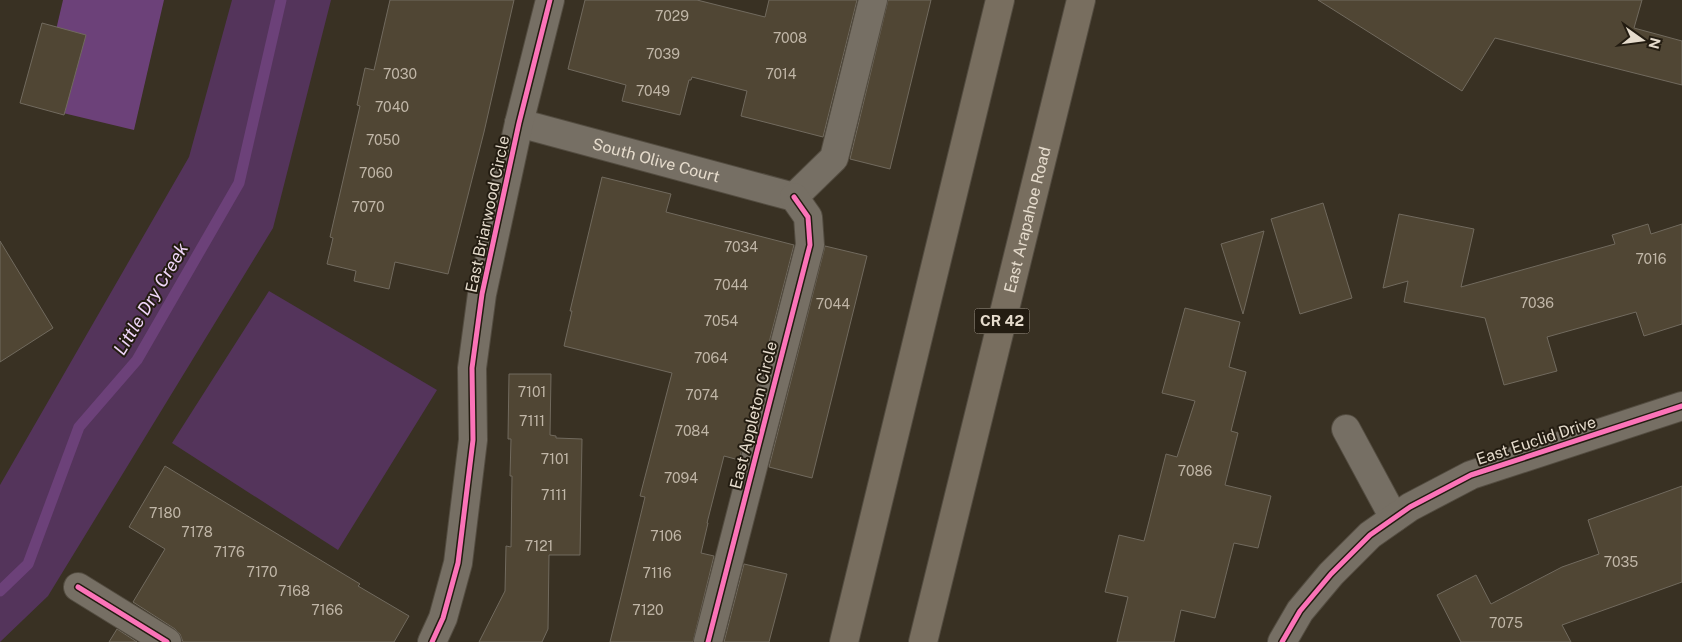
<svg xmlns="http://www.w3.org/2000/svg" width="1682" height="642" viewBox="0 0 1682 642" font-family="'Public Sans',sans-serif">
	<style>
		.green { fill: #54345b }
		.water { fill: #6c4179 }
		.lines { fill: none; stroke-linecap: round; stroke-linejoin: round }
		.stream { stroke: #6c4179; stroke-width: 11 }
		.building { fill: #504634; stroke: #716a5e }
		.minor-casing { stroke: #534c40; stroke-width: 30 }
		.primary-casing { stroke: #534c40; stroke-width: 30 }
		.minor { stroke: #766f64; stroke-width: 28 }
		.primary { stroke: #786e5f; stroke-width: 28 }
		.cycleway-casing { stroke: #231c11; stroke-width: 8 }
		.cycleway { stroke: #fb73b8; stroke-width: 5 }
		.labels { text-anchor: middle; stroke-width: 4; stroke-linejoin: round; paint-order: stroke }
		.number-label { font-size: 14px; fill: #c0b6a7 }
		.shield { fill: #231c11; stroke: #aca295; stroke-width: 1 }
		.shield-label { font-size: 15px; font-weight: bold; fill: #e6dccd }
		.street-label { font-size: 16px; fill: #e6dccd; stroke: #231c11 }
		.water-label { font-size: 18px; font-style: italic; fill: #f0d6fa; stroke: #231c11 }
	</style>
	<rect width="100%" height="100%" fill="#393123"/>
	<path class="green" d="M232,0H331L273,228L48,596L0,642V485L189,157Z
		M269,291L437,390L338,550L172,443Z"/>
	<path class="water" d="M63,0H164L134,130L38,107Z"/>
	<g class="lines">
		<path class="stream" d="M0,591L28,564L79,427L137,360L239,183L281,0"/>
	</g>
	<path class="building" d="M390,0H514L484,132L448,274L395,262L389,289L354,281L356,271L327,264L333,238L330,237L360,106L357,105L365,68L374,70Z
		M585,0H697L765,17L769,0H857L823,137L741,116L747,91L692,77L691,80H689L680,115L622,101L626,85L568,69Z
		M888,0H931L890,169L850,159Z
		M1318,0H1642L1634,28L1682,41V85L1495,38L1462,91Z
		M42,23L86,35L64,115L20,103Z
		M602,177L671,194L666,212L794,245L739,460L724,456L707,523H708L701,553L714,556L693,642H610L645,497L640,496L672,373L564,346L572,311H570Z
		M1323,203L1352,298L1300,314L1271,219Z
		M1399,214L1474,229L1461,287L1615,244L1612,235L1648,224L1651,234L1682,224V324L1644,336L1636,312L1547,337L1557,371L1504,385L1485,318L1404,302L1408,281L1383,288Z
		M1264,231L1243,314L1221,244Z
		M0,241L53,328L0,362Z
		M825,246L867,256L812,478L769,467Z
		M1185,308L1240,322L1229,367L1246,372L1231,431L1238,433L1225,485L1271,496L1258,548L1234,543L1215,618L1181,610L1174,642H1117L1128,597L1105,592L1119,535L1144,541L1166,454L1177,457L1195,401L1162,393Z
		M509,374H551L550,435L556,436V438L582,439L580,555H549L548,629L542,642H479L505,591L506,546L511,547L512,476H510L511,439H508Z
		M165,466L360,584L358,586L409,616L394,642H183L180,634L175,629L133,602L165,549L129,527Z
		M1682,486V582L1562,625L1571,642H1461L1437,595L1476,575L1491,604L1562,567L1599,554L1588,520Z
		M744,564L787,574L769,642H724Z
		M117,629L137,642H109Z"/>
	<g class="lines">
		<g class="minor-casing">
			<g id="minor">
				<path id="s1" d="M519,123L794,197"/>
				<path d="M794,197L834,158L873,0"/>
				<path d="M1346,429L1394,518"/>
				<path d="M78,587L167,642"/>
				<path d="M432,642L443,618L458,563L473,440L472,368L482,294L519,123L550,0"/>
				<path d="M708,642L810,245L808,217L794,197"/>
				<path d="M1282,642L1300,611L1331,574L1370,535L1410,507L1471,475L1682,406"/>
			</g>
		</g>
		<g class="primary-casing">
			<g id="primary">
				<path d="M844,642L1000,0"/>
				<path id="s2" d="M923,642L1081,0"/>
			</g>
		</g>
		<use href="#minor" class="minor"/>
		<use href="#primary" class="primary"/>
		<g class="cycleway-casing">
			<path id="cycleway" d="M78,587L167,642
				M432,642L443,618L458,563L473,440L472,368L482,294L519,123L550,0
				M708,642L810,245L808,217L794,197
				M1282,642L1300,611L1331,574L1370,535L1410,507L1471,475L1682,406"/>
		</g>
		<use href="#cycleway" class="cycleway"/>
	</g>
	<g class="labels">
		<g class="number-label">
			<text x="672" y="21">7029</text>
			<text x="790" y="43">7008</text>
			<text x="663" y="59">7039</text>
			<text x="400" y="79">7030</text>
			<text x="781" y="79">7014</text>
			<text x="653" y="96">7049</text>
			<text x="392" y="112">7040</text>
			<text x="383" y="145">7050</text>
			<text x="376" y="178">7060</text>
			<text x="368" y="212">7070</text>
			<text x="741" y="252">7034</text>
			<text x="1651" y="264">7016</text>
			<text x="731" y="290">7044</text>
			<text x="1537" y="308">7036</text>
			<text x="833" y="309">7044</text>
			<text x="721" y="326">7054</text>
			<text x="711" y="363">7064</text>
			<text x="532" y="397">7101</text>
			<text x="702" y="400">7074</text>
			<text x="532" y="426">7111</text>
			<text x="692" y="436">7084</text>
			<text x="555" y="464">7101</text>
			<text x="1195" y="476">7086</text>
			<text x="681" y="483">7094</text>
			<text x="554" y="500">7111</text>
			<text x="165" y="518">7180</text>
			<text x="197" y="537">7178</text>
			<text x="666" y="541">7106</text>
			<text x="539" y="551">7121</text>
			<text x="229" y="557">7176</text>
			<text x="1621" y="567">7035</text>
			<text x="262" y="577">7170</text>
			<text x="657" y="578">7116</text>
			<text x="294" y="596">7168</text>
			<text x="327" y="615">7166</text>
			<text x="648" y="615">7120</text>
			<text x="1506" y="628">7075</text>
		</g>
		<rect class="shield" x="974.5" y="308.5" width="55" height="25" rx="4"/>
		<g class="shield-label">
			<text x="1002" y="326">CR 42</text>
		</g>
		<g class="street-label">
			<text dy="6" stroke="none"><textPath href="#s1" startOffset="142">South Olive Court</textPath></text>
			<text transform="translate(487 214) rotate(-78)" y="6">East Briarwood Circle</text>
			<text dy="6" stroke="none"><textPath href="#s2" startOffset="435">East Arapahoe Road</textPath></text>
			<text transform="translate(753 415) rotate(-76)" y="6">East Appleton Circle</text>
			<text transform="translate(1536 440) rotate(-18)" y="6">East Euclid Drive</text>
		</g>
		<g class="water-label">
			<text transform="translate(151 299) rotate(-59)" y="6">Little Dry Creek</text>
		</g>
	</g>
	<g transform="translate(1642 40) rotate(104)" stroke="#231c11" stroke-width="4" paint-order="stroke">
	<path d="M0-4L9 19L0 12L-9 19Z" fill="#e6dccd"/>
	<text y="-8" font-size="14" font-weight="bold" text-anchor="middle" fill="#e6dccd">N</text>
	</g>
</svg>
